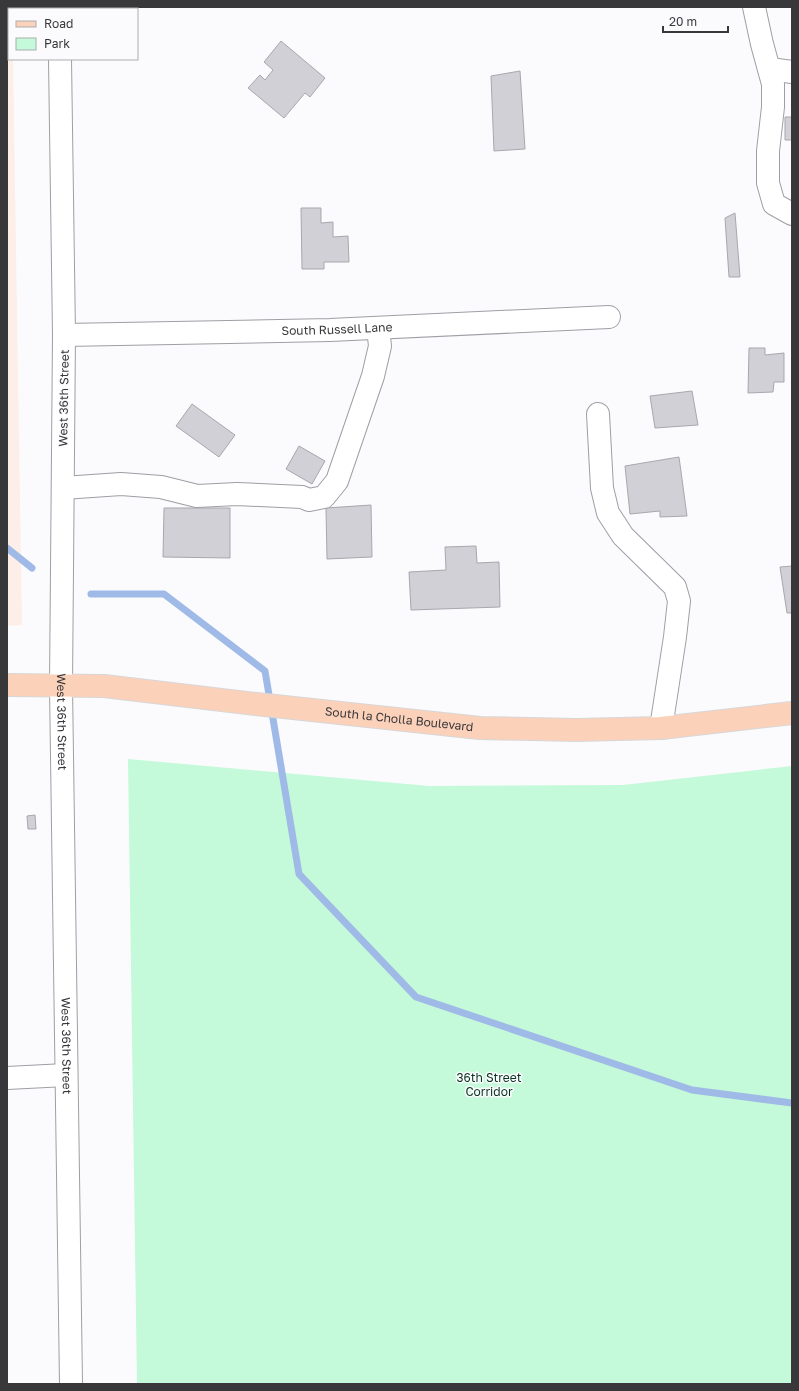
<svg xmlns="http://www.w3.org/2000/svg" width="799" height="1391" viewBox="0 0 799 1391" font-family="'Golos Text',sans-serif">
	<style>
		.education { fill: #fdeee8 }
		.green { fill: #c4f9d9 }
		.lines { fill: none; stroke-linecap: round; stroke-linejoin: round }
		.stream { stroke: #a0bae7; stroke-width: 7 }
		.building { fill: #d0d0d6; stroke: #a7a7ad }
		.minor-casing { stroke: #9e9ea4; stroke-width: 24 }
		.major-casing { stroke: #d7d7d8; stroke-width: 24 }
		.minor { stroke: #fff; stroke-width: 22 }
		.major { stroke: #fcd1b9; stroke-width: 22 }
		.labels { text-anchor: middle; stroke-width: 3; stroke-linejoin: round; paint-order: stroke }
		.street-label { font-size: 12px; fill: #38373a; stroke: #fbfbfe }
		.park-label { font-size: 12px; fill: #06331e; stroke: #fbfbfe }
	</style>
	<rect width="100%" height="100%" fill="#fbfbfe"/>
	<path class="education" d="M7,7H12V9H9V59H13L22,625L7,626Z"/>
	<path class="green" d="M128,759L429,786L623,785L792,766V1384H137Z"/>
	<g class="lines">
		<path class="stream" d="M7,548L32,568
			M91,594H164L265,671L299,874L416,997L692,1090L792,1103"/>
	</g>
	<path class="building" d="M281,41L325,78L310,97L305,93L284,118L248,88L260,75L265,80L273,70L264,62Z
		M520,71L525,149L494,151L491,76Z
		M785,117H792V140H785Z
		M301,208H321V223L333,222V237L348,236L349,262H324V269H302Z
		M735,213L740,277H729L725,218Z
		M749,348H765V355L784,353V382H774L773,392L748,393Z
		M692,391L698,425L655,428L650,396Z
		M192,404L235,435L219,457L176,426Z
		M299,446L325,461L312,484L286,469Z
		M679,457L687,516L660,517V511L630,514L625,466Z
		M371,505L372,557L327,559L326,508Z
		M164,508H230V558L163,557Z
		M476,546L477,563L499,562L500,607L411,610L409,572L446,570L445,547Z
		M792,566V613H787L780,567Z
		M35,815L36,829H28L27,816Z"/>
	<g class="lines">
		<g class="minor-casing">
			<g id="minor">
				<path d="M60,7V9"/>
				<path d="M754,7L762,44L773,84V107L768,151V183L774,204L792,214"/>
				<path id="s1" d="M60,59L64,335L61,686L71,1384"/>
				<path d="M770,69L792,72"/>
				<path id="s2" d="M64,335L330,330L609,317"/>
				<path d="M598,414L602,488L608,513L623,536L675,587L679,601L675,637L661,728"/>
				<path d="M63,488L121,484L161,487L197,496L237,494L302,497L309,500L324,497L337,481L373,376L380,346L378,328"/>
				<path d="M7,1078L66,1075"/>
			</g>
		</g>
		<g class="major-casing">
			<g id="major">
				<path id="s3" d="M7,685L104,686L256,704L480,728L576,730L661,728L792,713"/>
			</g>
		</g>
		<use href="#minor" class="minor"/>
		<use href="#major" class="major"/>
	</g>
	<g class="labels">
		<g class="street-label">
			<text dy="4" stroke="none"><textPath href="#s2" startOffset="273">South Russell Lane</textPath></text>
			<text transform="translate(64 398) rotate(-89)" y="4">West 36th Street</text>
			<text dy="4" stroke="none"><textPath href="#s3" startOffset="394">South la Cholla Boulevard</textPath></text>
			<text dy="4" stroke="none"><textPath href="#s1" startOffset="663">West 36th Street</textPath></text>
			<text dy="4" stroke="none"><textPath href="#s1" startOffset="987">West 36th Street</textPath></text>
		</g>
		<g class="park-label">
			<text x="489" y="1082">36th Street<tspan x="489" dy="14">Corridor</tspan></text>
		</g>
	</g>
	<rect width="799" height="1391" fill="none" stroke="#38373a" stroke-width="16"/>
	<rect x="8" y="8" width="130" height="52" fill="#fbfbfe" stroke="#adadb0"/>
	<rect x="16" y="21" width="20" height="6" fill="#fcd1b9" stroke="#adadb0"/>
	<text x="44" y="28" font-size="12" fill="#38373a">Road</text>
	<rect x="16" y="38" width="20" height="12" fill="#c4f9d9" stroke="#adadb0"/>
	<text x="44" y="48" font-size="12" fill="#38373a">Park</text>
	<path d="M663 26v6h65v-6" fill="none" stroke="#38373a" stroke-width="2"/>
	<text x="669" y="26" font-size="12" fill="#38373a" stroke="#fbfbfe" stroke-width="3" paint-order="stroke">20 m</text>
</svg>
